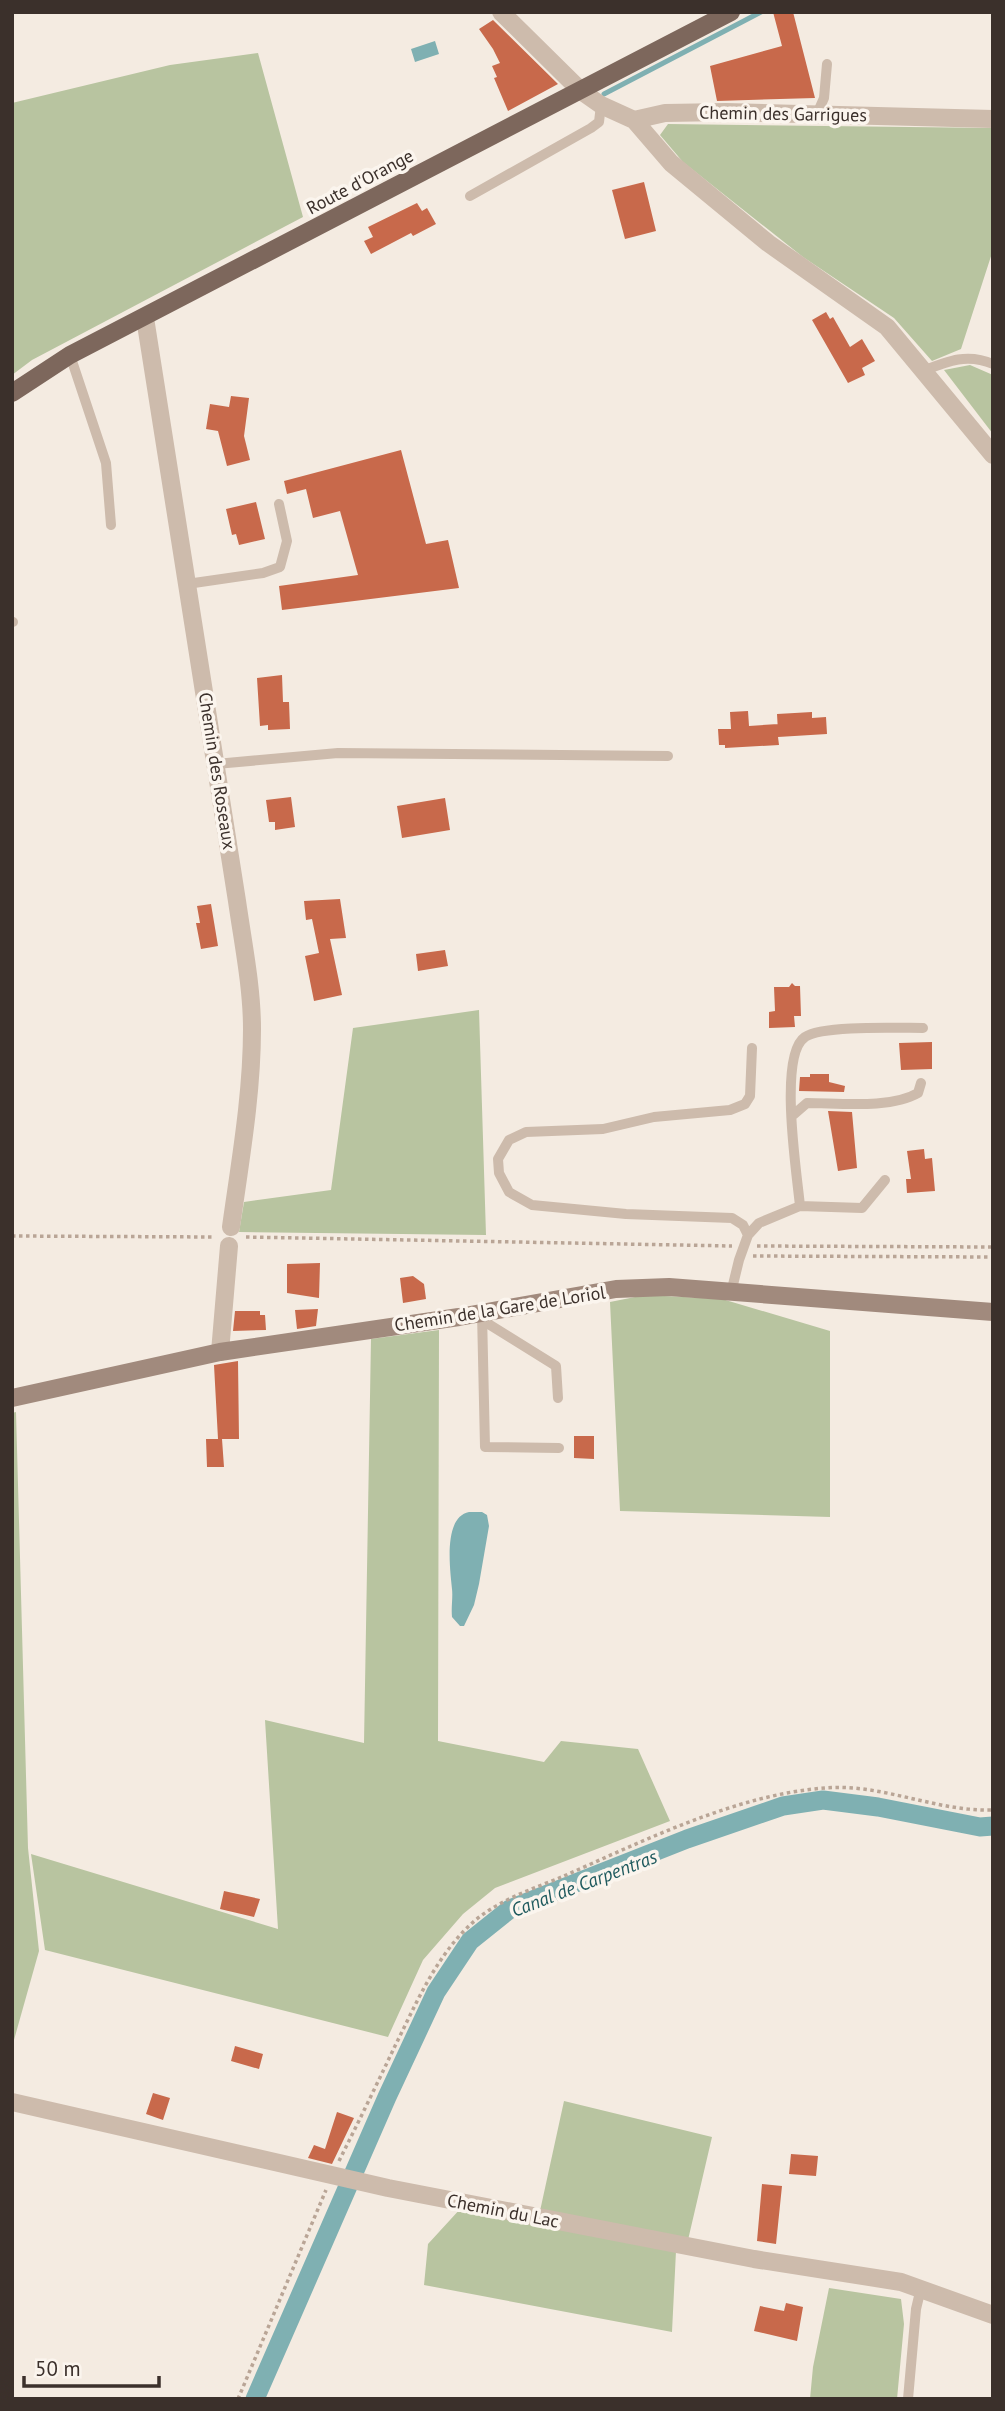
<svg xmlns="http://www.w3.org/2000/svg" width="1005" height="2411" viewBox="0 0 1005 2411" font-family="'PT Sans',sans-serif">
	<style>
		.green { fill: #b8c4a0 }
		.water { fill: #7fb0b2 }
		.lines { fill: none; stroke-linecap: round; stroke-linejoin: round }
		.stream { stroke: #7fb0b2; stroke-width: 5 }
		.canal { stroke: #7fb0b2; stroke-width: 19 }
		.building { fill: #c8694b }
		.path { stroke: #b9a596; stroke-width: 3.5; stroke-dasharray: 3.5 3.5; stroke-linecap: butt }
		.lane { stroke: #cdbbac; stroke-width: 10 }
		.street { stroke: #cdbbac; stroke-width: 18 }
		.secondary { stroke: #a18a7d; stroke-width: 18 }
		.primary { stroke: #7d675c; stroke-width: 18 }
		.labels { text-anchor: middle; stroke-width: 7; stroke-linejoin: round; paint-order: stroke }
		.street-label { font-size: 18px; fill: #3b302b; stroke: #fbf5ee }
		.water-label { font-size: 19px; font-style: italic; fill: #1f5a5e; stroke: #fbf5ee }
	</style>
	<rect width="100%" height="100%" fill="#f4ebe1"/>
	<path class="green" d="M258,53L303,217L32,360L12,375V103L170,65Z
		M668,124L993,128V250L961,349L932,361L894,318L803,257L683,162L660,135Z
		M970,365L993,375V434L944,370Z
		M479,1010L486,1235L239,1232L244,1202L331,1190L353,1028Z
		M645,1295L722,1299L830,1331V1517L620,1511L610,1302Z
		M439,1330L438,1741L544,1762L561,1741L638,1749L670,1821L495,1888L463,1914L423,1960L388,2037L45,1950L31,1854L278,1929L265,1720L364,1743L371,1339Z
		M16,1412L28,1848L39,1951L12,2047V1413Z
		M564,2101L712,2137L688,2240L540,2211Z
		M461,2208L676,2251L672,2332L424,2285L428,2244Z
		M829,2288L901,2299L904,2324L897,2399H810L813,2367Z"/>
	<path class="water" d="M435,41L439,54L415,62L411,49Z
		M469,1512H482L487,1515L489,1526L479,1584L474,1605L464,1626H460L452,1617C451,1607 453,1598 452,1589C450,1569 443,1517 469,1512Z"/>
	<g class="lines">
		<path class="stream" d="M604,94L761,12"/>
		<path class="canal" d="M255,2399L387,2097L436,1992L470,1941L510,1909L687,1839L783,1806L823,1800L878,1807L980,1827L993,1826"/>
	</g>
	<path class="building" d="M773,12H793L815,98L717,101L710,66L782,46Z
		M493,20L558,84L508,111L494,78L497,77L492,66L500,63L493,49L479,29Z
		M644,182L656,231L625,239L612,190Z
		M417,203L422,211L427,208L436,224L413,236L411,233L371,254L364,241L373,237L368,227Z
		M826,312L830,319L833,317L850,347L862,339L875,361L862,368L865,375L848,383L812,320Z
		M231,396L249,398L244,436L250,460L227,466L218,431L206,429L210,404L229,407Z
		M401,450L426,544L448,540L459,588L282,610L279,586L358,575L340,511L313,518L306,489L287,494L284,481Z
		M256,502L265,539L239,545L236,534L232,535L226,509Z
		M282,675L283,702H289L290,729L268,730V725L260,726L257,678Z
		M748,711L749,726L778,724V732L777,714L812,712V718L826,717L827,734L778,737L779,745L725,748V745H719L718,729H731L730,712Z
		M291,797L295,827L275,830V822H269L266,800Z
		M445,798L450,830L402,838L397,806Z
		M340,899L346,938L330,939L342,995L314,1001L305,956L319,953L312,919L306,920L304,901Z
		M211,904L218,946L201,949L196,923H200L197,906Z
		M445,950L448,966L418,971L416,954Z
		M792,983L795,986H800L801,1016H794L795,1027L769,1028V1012L775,1011L774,987H789Z
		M932,1042V1069L901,1070L899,1043Z
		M810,1074H829V1082L845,1086L844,1092L799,1091L800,1077H810Z
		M828,1111L852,1112L857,1168L838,1171Z
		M924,1149L925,1159L932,1158L935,1191L907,1193L906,1179H911L907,1151Z
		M320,1263L319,1298L287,1293V1264Z
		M413,1276L424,1284L426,1299L403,1303L400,1278Z
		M318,1309L316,1326L297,1329L295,1310Z
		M235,1311H260V1315H265L266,1330L233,1331Z
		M238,1361L239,1439H222L224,1467H207L206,1439H218L214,1365Z
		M574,1436H594V1459L574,1458Z
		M224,1891L260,1899L254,1917L220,1909Z
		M235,2046L263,2054L259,2069L231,2061Z
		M153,2093L170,2098L163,2120L146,2114Z
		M337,2112L354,2118L332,2164L308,2158L314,2145L325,2149Z
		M791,2154L818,2156L816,2176L789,2174Z
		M762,2184L782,2186L776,2244L757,2241Z
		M786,2303L803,2307L797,2341L754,2331L760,2306L784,2311Z"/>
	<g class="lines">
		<path class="path" d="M12,1236L214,1237
			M246,1237L732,1246
			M757,1246L993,1247
			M753,1256L993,1257
			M339,2161C358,2123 377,2084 395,2046C416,2004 435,1958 470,1925C495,1901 533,1889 564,1876C643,1841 738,1794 825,1788C882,1783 936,1812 993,1810
			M238,2399L326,2190"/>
		<path class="lane" d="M817,114L824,98L827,64
			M470,196L591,128L599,122L601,105
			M70,355L106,463L111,525
			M923,371C948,361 967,353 993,364
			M187,584L263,573L280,567L287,541L279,504
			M12,622H13
			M216,764L338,753L668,756
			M792,1116L807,1103C839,1103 891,1109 918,1093L921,1083
			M800,1206C797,1174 778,1055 805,1037C822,1025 898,1028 923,1028
			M748,1235L759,1223L800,1206L862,1208L885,1180
			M731,1293L739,1260L748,1235L743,1225L732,1218L626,1214L532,1205L509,1192L499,1173L498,1159L509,1140L526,1132L603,1129L654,1117L730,1110L745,1104L750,1096L752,1048
			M482,1313L485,1447L559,1448
			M482,1320L556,1366L558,1398
			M908,2399L916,2309L921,2288"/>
		<path class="street" d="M501,12L581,91L601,105L634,120L665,113L726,112L993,119
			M634,120L671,163L768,243L887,327L993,455
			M145,318L237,901C243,943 252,987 252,1029C252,1095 240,1162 231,1227
			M220,1352L229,1246
			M12,2102L388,2188L754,2259L901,2282L993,2315"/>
		<path class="secondary" d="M12,1398L220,1352L459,1317L616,1289L669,1287L993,1312"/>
		<path class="primary" d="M12,393L70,355L731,12"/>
	</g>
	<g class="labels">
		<g class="street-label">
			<text transform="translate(783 114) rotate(1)" y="6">Chemin des Garrigues</text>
			<text transform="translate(360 182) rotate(-28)" y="6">Route d'Orange</text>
			<text transform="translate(217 771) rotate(81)" y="6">Chemin des Roseaux</text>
			<text transform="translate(500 1309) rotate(-9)" y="6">Chemin de la Gare de Loriol</text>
			<text transform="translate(503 2211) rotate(11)" y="6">Chemin du Lac</text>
		</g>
		<g class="water-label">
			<text transform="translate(584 1883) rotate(-21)" y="7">Canal de Carpentras</text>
		</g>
	</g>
	<rect width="1005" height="2411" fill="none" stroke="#3b302b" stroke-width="28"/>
	<path d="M24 2376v10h135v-10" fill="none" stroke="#3b302b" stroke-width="3.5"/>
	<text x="35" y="2376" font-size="21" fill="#3b302b" stroke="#fbf5ee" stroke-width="5" paint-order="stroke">50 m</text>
</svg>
